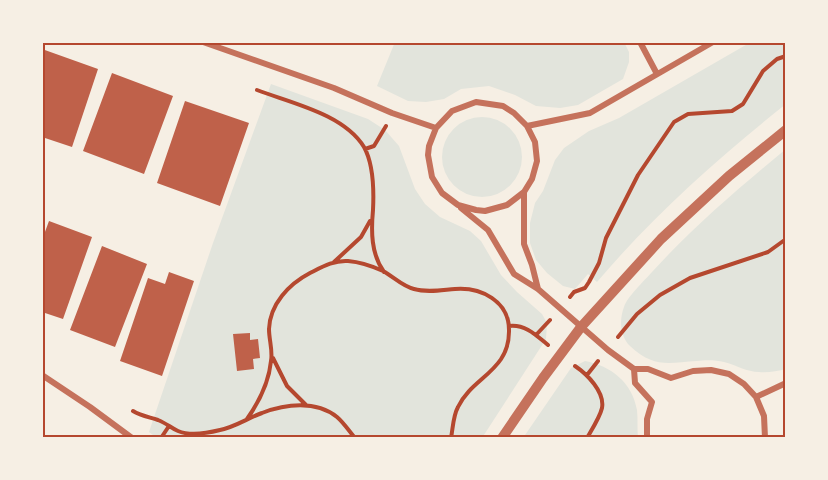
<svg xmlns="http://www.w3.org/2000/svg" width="828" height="480" viewBox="0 0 828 480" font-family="'DM Sans',sans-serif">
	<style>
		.green { fill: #e2e4dc }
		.building { fill: #bf614a }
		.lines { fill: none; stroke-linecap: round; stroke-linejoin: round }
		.path { stroke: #b5482f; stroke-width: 4 }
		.minor { stroke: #c5725c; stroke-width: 6 }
		.tertiary { stroke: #c5725c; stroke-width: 10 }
		.neatline { fill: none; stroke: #b5482f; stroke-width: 2 }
	</style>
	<rect width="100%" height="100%" fill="#f6efe4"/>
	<path class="green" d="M395,42H624L629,52V62L623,79L578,105L560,108L536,106L515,95L489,86L461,89L444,99L426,102L408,101L377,86Z
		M751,42H786V104C718,158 653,216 597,282L588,274L575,289L563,286L547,273L536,260L530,243V223L535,203L543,191L555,160L564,148L589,131L619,118Z
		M271,84L368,119L385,130L399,146L415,189L425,204L440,217L470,231L481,241L501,275L517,292L542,314L547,323L546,339L482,438H157L149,432L213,243Z
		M442 157a40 40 0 1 1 80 0a40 40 0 1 1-80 0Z
		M786,149V369C778,371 767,373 759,372C747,372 736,365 724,362C716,360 705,360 697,361C667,363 654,368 630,346C620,336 619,320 624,307C627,297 644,281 652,272C693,227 739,188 786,149Z
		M585,361C611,366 632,382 637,410C638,419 637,429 638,438H523L571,368Z"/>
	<path class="building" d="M42,49L98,69L72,147L42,137Z
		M112,73L173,96L144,174L83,151Z
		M185,101L249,123L220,206L157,183Z
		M49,221L92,237L63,319L42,312V240Z
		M102,246L147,264L115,347L70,330Z
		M169,272L194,281L162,376L120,361L148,278L165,284Z
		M250,333V340L258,339L260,358L253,359L254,369L237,371L233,334Z"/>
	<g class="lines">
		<path class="path" d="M257,90C291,103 344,114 364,147C374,165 374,190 373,210C371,231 371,254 384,272
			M365,149L374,146L386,126
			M334,262L361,237L370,221
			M570,297L574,292L585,288L589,282L599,263L606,238L638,175L674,122L688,114L732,111L743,104L763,71L777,59L786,56
			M509,326C525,324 536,335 548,345
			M536,335L550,320
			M618,337L637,314L660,295L690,278L768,252L786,239
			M273,358L287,386L306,405
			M575,366C587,374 605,392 602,408C600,417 591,431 587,438
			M587,375L598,361
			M133,411C141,416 149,417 158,420C166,423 171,428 178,431C190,436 208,433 220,430C235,427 248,418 262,413C285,404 316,400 337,417C344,423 349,431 355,438
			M247,419C259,402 269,382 271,361C273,351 269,340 269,329C270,304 289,284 310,273C322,267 334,260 348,261C360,262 372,266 383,271C394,277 402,286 414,289C427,293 442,290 455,289C481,287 509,301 509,330C510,371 472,377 458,407C453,416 453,428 451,438
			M161,438L169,426"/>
		<path class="minor" d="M203,42L334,88L392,113L436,128
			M640,42L657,74
			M527,126L590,113L713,42
			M524,192L507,205L485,211L476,210L458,205L442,193L432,177L428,155L429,146L436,128L452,111L476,102L503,106L514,113L527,126L535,142L537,161L532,179L524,192V244L532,265L538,289
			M461,208L488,230L514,274L538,289L608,350L634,369H648L671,378L693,371L711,370L729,374L744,384L756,397L764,416L765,438
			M634,369L635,383L652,402L647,419V438
			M42,375L90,407L132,438
			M756,397L786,383"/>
		<path class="tertiary" d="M502,438L543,378L581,327L661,239L729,176L786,130"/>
	</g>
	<rect width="828" height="480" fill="none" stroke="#f6efe4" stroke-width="87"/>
	<rect x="44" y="44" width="740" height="392" class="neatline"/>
</svg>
